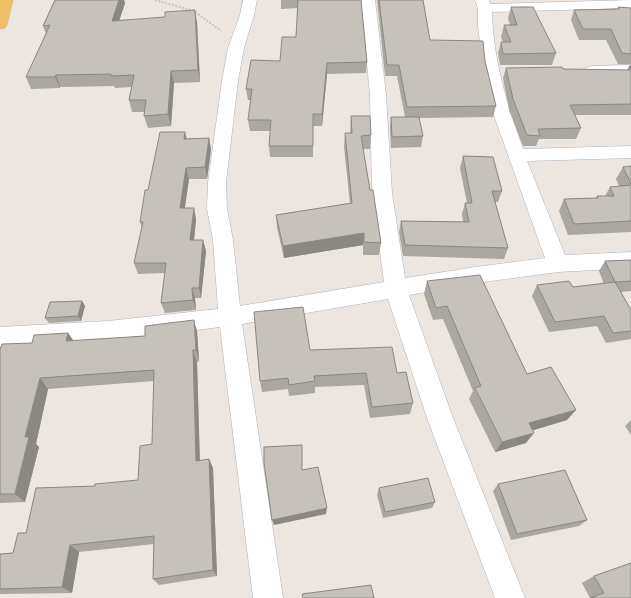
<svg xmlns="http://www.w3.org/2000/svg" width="631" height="598" viewBox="0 0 631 598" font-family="Commissioner,sans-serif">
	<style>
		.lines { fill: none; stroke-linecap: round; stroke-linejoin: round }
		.minor-casing { stroke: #afb3bc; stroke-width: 1 }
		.primary-casing { stroke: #c4c4c4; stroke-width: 1 }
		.path { stroke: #c4c4c4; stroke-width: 2; stroke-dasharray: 2 1.5; stroke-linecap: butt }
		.minor { fill: #fff; fill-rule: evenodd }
		.primary { fill: #eec063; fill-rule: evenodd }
		.wall { fill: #aaa6a0 }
		.shaded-wall { fill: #8b8782 }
		.building { fill: #c6c1ba; stroke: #8b8782 }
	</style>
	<rect width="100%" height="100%" fill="#ede5df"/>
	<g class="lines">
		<g class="minor-casing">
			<path id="minor" d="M243,0H257L254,15L244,48L238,81L226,182L227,209L233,240L240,306L384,282L372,193L370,95L361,0H375L386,95L392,193L405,278L476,267L545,258L492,110L484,72L478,27V8L475,0H489L490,4L631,0V8L492,12C493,59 507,105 523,149L631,146V158L527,161L565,255L631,252V268L558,272L476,283L409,295L453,418L525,598H495L427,418L388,299L242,324L283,598H253L220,327L108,341L0,347V327L108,321L218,309L213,240L207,209L208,182L222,81L228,48L240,15Z
				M631,65V75L592,76L586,74L584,71L586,68L592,66Z"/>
		</g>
		<g class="primary-casing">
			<path id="primary" d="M0,0H13L7,25L5,28L0,29Z"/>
		</g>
		<path class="path" d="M155,0L194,11L221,31"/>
		<use href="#minor" class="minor"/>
		<use href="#primary" class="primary"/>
	</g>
	<path class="wall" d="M55,0H124L125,3L119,21L197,22L200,82L174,83L171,126L148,128L144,116L145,112H132L129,100L132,87L115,88L114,86L60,87V88L31,89L26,77L46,34L43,26Z
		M281,0H361L367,62L366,73L327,74L322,126H313V157H270L269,146L270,131H250L248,120L251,100H248L246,89L280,61L296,37L298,8L281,9Z
		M377,0H423L430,40L485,61L496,106L493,117L419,118L423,136L421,147L391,148L390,129L391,117H405L397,76H385Z
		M511,7L556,53L552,65H500L498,53L501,42H503L501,37L504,25H510L508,18Z
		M618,7L631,8V64H618L606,40H579L571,20L574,10L618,9Z
		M629,66H631V115H575L581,128L576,139H539L536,146H523L509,110L503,78L506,68L627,70Z
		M351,116L371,135L370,149H363L370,190L381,243L379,255H363V245L284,258L277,228L276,215L350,204L344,147L345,133H350Z
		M209,138L211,150L207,179H189L185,208L196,219L194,240H203L206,251L201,298H195L196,310L165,313L161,303L165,273L138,274L134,263L142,227L140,222L148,190L187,139Z
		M463,156L502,191L498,202H495L508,248L504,259L403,256L399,232L401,221L463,222L462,214L465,203H467L460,168Z
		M631,166V232L568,235L559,211L564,199L596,198L597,196H605L610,187L619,186L616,179L623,167Z
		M631,260V291L621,292L631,310V339L606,343L597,326L549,332L532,296L537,285L573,287L604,284L599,271L605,261Z
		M427,281L527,374L567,420L533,430L526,443L495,452L469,399L473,391L443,319L433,320L424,294Z
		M82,301L85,306L81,321L49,323L45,318Z
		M197,331L199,361L197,362L200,461L209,459L213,468L217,576L159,585L153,579L154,544L79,552L72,593L0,594V554L13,553L26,533L95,486L138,480L152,444L154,381L48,389L36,444L39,447L25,502L0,503V350L32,343L68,333L73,341L145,336Z
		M310,350L397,373L413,403L410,414L370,418L364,385L315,387V393L289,396L288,389L262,392L260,381Z
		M631,420V435L625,426Z
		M498,484L587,520L579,526L511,540L493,491Z
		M379,488L435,502L432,508L383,518L377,495Z
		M594,576L631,598H590L582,583Z"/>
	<path class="shaded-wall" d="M119,0H124L125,3L115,33L112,21Z
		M195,10L197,22L200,82L198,70Z
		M327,63V74L322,126V114Z
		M171,71L174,83L171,126L168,114Z
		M56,75L60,87V88L55,77Z
		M185,132L188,143L184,139Z
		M209,138L211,150L207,179L205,167Z
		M186,168L189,179L183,219L180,208Z
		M194,208L196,219L193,251L190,240Z
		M364,233L363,245L284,258L283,246Z
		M203,240L206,251L201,298L199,288Z
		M192,288L195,298L196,310L193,300Z
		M82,301L85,306L81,321L78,316Z
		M194,320L197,331L199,361L196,350Z
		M68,333L76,344L66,341Z
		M193,350L197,362L200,470L196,461Z
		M40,378L48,389L36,444L39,447L25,502L15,494L25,437Z
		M576,410L567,420L521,434L529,423Z
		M534,433L526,443L495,452L502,442Z
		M209,459L213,468L217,576L213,570Z
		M327,508L326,514L274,525L272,520Z
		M70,545L79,552L72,593L62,587Z"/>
	<path class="building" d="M55,0H119L112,21L165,17V12L195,10L198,70L171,71L168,114L144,116L146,100H129L134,75L111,76V74L56,75L55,77H26L50,25L43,26Z
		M298,0H361L367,62L327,63L322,114H313V146H269L271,120H248L252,89H246L251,60L280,61L282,37H296Z
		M379,0H423L430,40L483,41L485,61L496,106L407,107L399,65H387Z
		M511,7H533L556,53L503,54L501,42H511L504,25H517Z
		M618,7L631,8V54L622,53L611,29H583L574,10L619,9Z
		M629,66H631V104L570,105L581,128L538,129L540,136L527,135L513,99L506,68L562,67L563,69L631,70Z
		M351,116H370L371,135L361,136L370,190H373L381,243L364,242V233L283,246L276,215L352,203L345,133H352Z
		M391,117H419L423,136L392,137Z
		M160,132H185L184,139L209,138L205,167L186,168L180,208H194L190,240H203L199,288H192L193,300L161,303L166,263H134L143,222H140L145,190H148Z
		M463,156L493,157L502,191H492L508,248L405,245L401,221L469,222L465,203H472Z
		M631,166V184L623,167Z
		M631,185V221L574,224L564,199L598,198L597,196H614L610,187Z
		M631,260V281L615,282L605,261Z
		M480,275L527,374L551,367L576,410L529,423L534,433L502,442L475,388L481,386L447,306L436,308L427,281Z
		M569,281L573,287L615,282L631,310V331L613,333L604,316L555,322L537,285Z
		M82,301L78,316L45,318L50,302Z
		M303,307L310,350L392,347L397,373L406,372L413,403L372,407L366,373L314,376L315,381L289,385L288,378L260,381L254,312Z
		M194,320L196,350H193L196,461L209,459L213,570L153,579L154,536L70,545L62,587L0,589V554L13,553L18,533H26L36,488L95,486V484L138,480L140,446L152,444L154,370L40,378L25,437H29L15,494H0V350L2,344L32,343L34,335L68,333L66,341L145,336V326Z
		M302,445V470L318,467L327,508L272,520L264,463V447Z
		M565,470L587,520L517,534L498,484Z
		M428,478L435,502L385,512L379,488Z
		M631,563V598H590L604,593L594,576Z
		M371,585L374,598H303L302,594Z"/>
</svg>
